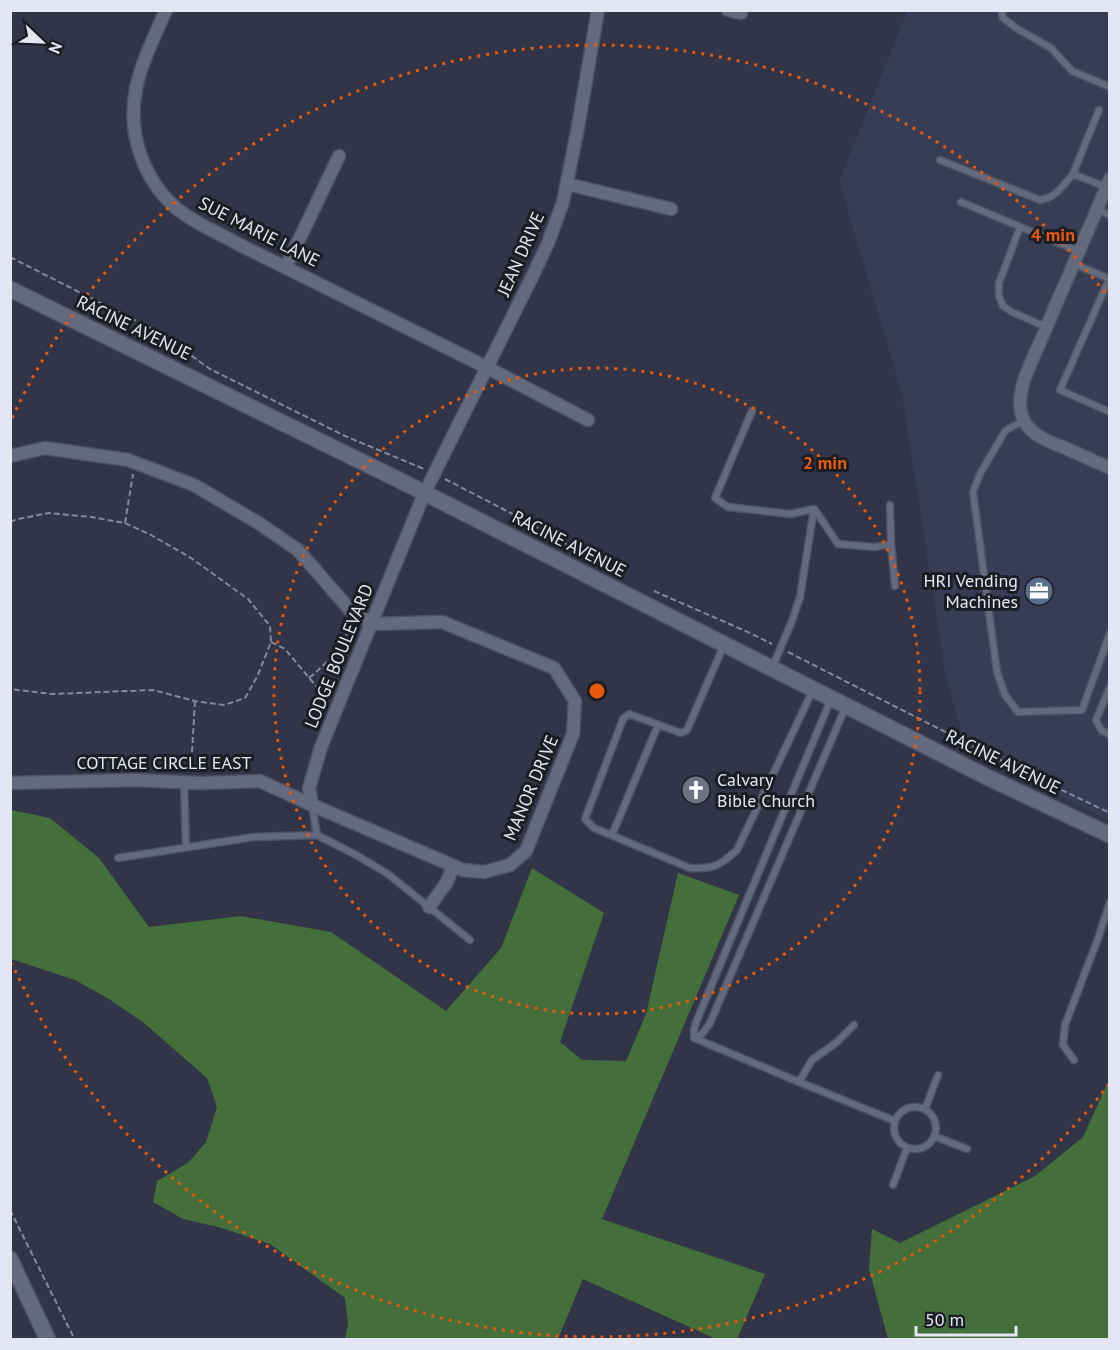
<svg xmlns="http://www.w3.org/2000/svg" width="1120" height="1350" viewBox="0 0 1120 1350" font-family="'PT Sans',sans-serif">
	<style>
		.built { fill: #373d55 }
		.forest { fill: #446f3b }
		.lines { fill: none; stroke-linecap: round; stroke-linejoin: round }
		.service-casing { stroke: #4e5160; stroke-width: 9 }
		.minor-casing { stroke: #4e5160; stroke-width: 15 }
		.tertiary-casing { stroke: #4e5160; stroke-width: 18 }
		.secondary-casing { stroke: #4e5160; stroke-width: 18 }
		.path { stroke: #848897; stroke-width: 2; stroke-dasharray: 6 3; stroke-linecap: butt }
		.service { stroke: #646a7e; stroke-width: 6 }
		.minor { stroke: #646a7e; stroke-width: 12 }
		.tertiary { stroke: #646a7e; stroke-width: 15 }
		.secondary { stroke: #646a7e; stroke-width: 15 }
		.ring { fill: none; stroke: #e8590c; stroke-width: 3; stroke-dasharray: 3 6 }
		.labels { text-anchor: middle; stroke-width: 6; stroke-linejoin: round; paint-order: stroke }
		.street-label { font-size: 18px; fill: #e4e7f3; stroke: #1b1d25 }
		.poi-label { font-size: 18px; fill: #e4e7f3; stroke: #1b1d25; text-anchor: end }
		.centre { fill: #e8590c; stroke: #1b1d25; stroke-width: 3 }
		.ring-label { font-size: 18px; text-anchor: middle; font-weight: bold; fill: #e8590c; stroke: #1b1d25; stroke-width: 6; stroke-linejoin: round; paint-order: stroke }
	</style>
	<rect width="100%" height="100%" fill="#313547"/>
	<path class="built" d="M907,11H1109V820L1023,778L965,747L945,672L902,394L839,181Z"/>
	<path class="forest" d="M11,810L50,818L99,858L149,927L241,916L331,932L446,1011L501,948L532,868L604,913L560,1042L582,1060L626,1061L646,1014L678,873L739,895L602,1219L765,1274L737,1339H716L583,1279L558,1339H345L348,1324L345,1298L270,1244L222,1228L183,1219L153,1202L157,1181L188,1163L206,1142L217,1107L207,1078L144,1023L109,999L75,980L11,959Z
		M1109,1080V1339H888L869,1269L872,1229L900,1243L1035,1176L1083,1137Z"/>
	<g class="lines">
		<g class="service-casing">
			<path id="service" d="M1001,10L1003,18L1016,28L1051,48L1072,71L1110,87
				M1099,110L1073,174L1106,187
				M940,160L1040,200C1055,199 1064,184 1073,174
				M961,202L1078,251
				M1097,210L1110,215
				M1020,227L999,283V296L1003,306L1012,312L1046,327
				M1074,264L1110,279
				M1109,279L1060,390L1110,412
				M752,411L715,498L728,507L790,514L814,509
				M1024,420L1005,431L980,474L973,492L997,672L1005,695L1018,712L1082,710L1110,633
				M815,510L838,544L875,547L891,544L890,505
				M891,544L895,586
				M724,645L687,730L681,733L629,714L623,719L585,819L594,828L690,868C715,869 719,866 737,850L813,690
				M772,668L792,621L800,597L814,509
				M1110,687L1096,720L1101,730L1110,735
				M184,783L186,847
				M312,806L317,835
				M612,835L658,725
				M118,858L254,837L317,835L358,856L388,874L470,940
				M694,1038L702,1034L710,1023L846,706
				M694,1038V1029L697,1020L831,699
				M694,1038L799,1082L895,1121
				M1074,1060L1063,1045L1065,1025L1099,936L1110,902
				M799,1082L812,1060L837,1042L854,1025
				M894 1128a21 21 0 1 1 42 0a21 21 0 1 1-42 0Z
				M925,1109L938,1075
				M934,1136L967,1149
				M893,1185L907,1148"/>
		</g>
		<g class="minor-casing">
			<path id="minor" d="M166,10C144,60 121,101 141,156C148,176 160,194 176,208C194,223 217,232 236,243L486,367L588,420
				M728,10L741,13
				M1110,179L1025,377C1018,399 1016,421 1037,435C1045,440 1054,444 1063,447C1078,454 1094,461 1110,468
				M567,184L671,209
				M286,267L339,156
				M10,456L45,448L128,460L194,485L260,524L298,550L350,610L372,624L442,622L554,668L575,701L573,734L526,851L510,865L484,872L463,870L312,805L260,781L200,783L135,780L10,783
				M312,805L309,788L321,747L424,494L533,275L548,243L563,202L578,127L598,10
				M429,907L447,882L453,866"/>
		</g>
		<g class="tertiary-casing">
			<path id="tertiary" d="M10,1259L48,1340"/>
		</g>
		<g class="secondary-casing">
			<path id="secondary" d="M10,289L397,479L989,778L1110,835"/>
		</g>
		<path class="path" d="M10,257L152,329L171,341L210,369L345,436L424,469
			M445,479L526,521L611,570
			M10,522L18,519L49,513L91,517L125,523L151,535L191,558L248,599L270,626L271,642L257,677L245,698L224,705L195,701L153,690L52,694L10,689
			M125,523L133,474
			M654,591L750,633L772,644
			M271,642L285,649L316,686L329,692
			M788,652L1028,774L1110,813
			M309,678C321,668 331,659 340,646C346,638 345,633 354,627
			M191,770L195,701
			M10,1210L75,1340"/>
		<use href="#service" class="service"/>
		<use href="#minor" class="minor"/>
		<use href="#tertiary" class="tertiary"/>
		<use href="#secondary" class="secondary"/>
	</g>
	<g class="ring">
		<circle cx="597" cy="691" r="323"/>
		<path d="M1109 1084A645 645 0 0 1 12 964M12 418A645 645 0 0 1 1109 298"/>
	</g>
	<defs>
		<g id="office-disc" transform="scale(1.5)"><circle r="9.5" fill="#5c6f8a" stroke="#1b1d25"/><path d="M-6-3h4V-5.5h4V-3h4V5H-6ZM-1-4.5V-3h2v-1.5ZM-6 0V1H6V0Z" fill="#fff"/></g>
		<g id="church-disc" transform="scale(1.5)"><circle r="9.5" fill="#6b7280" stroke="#1b1d25"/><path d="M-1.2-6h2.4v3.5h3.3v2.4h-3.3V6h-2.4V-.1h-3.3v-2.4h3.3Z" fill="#fff"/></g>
	</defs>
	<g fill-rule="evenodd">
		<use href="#office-disc" x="1039" y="591"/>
		<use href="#church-disc" x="696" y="790"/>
	</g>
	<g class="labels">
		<g class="street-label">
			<text transform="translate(259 232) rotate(27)" y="6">SUE MARIE LANE</text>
			<text transform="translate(521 254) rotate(-66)" y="6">JEAN DRIVE</text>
			<text transform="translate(134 328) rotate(26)" y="6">RACINE AVENUE</text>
			<text transform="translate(569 544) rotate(27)" y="6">RACINE AVENUE</text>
			<text transform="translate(339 656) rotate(-68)" y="6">LODGE BOULEVARD</text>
			<text transform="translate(1003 762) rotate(26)" y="6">RACINE AVENUE</text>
			<text x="164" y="769">COTTAGE CIRCLE EAST</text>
			<text transform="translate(531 788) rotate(-67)" y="6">MANOR DRIVE</text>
		</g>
		<g class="poi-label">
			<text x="1018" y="587">HRI Vending<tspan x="1018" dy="21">Machines</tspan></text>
			<text x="717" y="786" text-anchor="start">Calvary<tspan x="717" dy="21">Bible Church</tspan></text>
		</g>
	</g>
	<circle cx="597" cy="691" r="9" class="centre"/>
	<g class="ring-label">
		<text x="1053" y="241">4 min</text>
		<text x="825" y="469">2 min</text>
	</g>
	<rect width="1120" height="1350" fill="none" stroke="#e4e7f3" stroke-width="24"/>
	<g transform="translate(42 42) rotate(113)" stroke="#1b1d25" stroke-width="4.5" paint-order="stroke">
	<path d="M0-4.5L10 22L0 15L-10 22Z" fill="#e4e7f3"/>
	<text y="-9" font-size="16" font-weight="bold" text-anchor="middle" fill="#e4e7f3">N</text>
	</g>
	<path d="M916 1326v9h100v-9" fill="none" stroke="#e4e7f3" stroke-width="3"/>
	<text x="925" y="1326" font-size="18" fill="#e4e7f3" stroke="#1b1d25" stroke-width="4.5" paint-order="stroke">50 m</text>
</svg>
